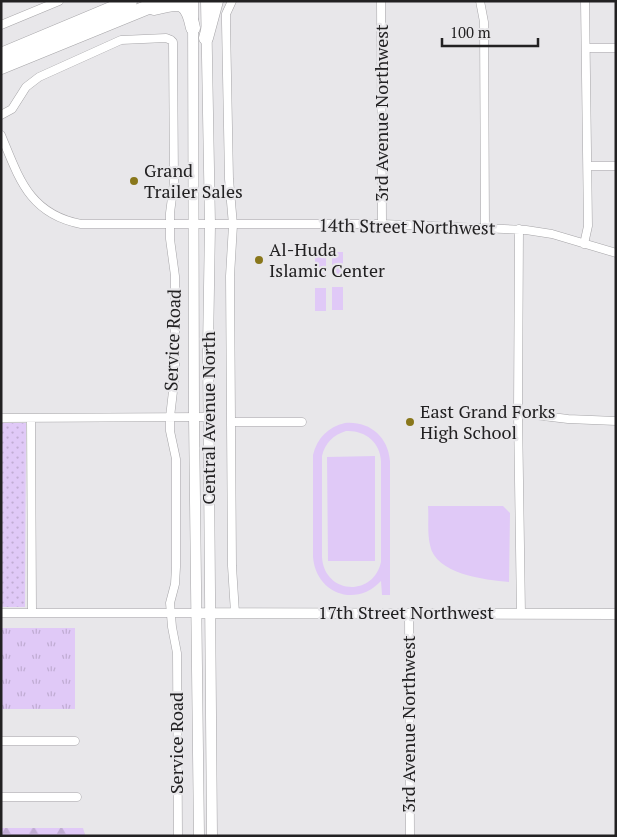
<svg xmlns="http://www.w3.org/2000/svg" width="617" height="837" viewBox="0 0 617 837" font-family="'PT Serif',serif">
	<style>
		.grass { fill: url(#grass-tufts) }
		.forest { fill: url(#forest-firs) }
		.park { fill: url(#park-dots) }
		.pitch { fill: #e0c9f7; fill-rule: evenodd }
		.lines { fill: none; stroke-linecap: round; stroke-linejoin: round }
		.street-casing { stroke: #a5a4a7; stroke-width: 9 }
		.secondary-casing { stroke: #a5a4a7; stroke-width: 11 }
		.highway-casing { stroke: #a5a4a7; stroke-width: 15 }
		.street { stroke: #fff; stroke-width: 8 }
		.secondary { stroke: #fff; stroke-width: 10 }
		.highway { stroke: #fff; stroke-width: 14 }
		.poi-dot { fill: #89771b; stroke: #e8e7ea; stroke-width: 2 }
		.labels { text-anchor: middle; stroke-width: 4.5; stroke-linejoin: round; paint-order: stroke }
		.street-label { font-size: 18px; fill: #222122; stroke: #e8e7ea }
		.poi-label { font-size: 18px; fill: #222122; stroke: #e8e7ea; text-anchor: start }
	</style>
	<defs>
		<pattern id="grass-tufts" width="24" height="20" patternUnits="userSpaceOnUse" patternTransform="scale(1.25)"><rect width="24" height="20" fill="#e0c9f7"/><path d="M3 7l-1-3M5 7V3M7 7l1-3M15 17l-1-3M17 17v-4M19 17l1-3" fill="none" stroke="#c0acd3"/></pattern>
		<pattern id="forest-firs" width="22" height="20" patternUnits="userSpaceOnUse" patternTransform="scale(1.25)"><rect width="22" height="20" fill="#e0c9f7"/><path d="M5 1l3.5 6h-7zM16 11l3.5 6h-7z" fill="#c0acd3"/></pattern>
		<pattern id="park-dots" width="8" height="8" patternUnits="userSpaceOnUse" patternTransform="scale(1.25)"><rect width="8" height="8" fill="#e0c9f7"/><path d="M2 2h.1M6 6h.1" fill="none" stroke="#c0acd3" stroke-width="1.8" stroke-linecap="round"/></pattern>
	</defs>
	<rect width="100%" height="100%" fill="#e8e7ea"/>
	<path class="grass" d="M1,628H75V709H1Z"/>
	<path class="forest" d="M1,828H83L85,835L1,836Z"/>
	<path class="park" d="M1,423H26L25,607H1Z"/>
	<path class="pitch" d="M315,252H326V275H315Z
		M332,252H343V275H332Z
		M332,287H343V310H332Z
		M315,288H326V311H315Z
		M345,423C369,421 388,436 390,461V595H382L381,581C356,608 316,594 313,557V455C317,438 328,427 345,423ZM346,431C365,430 380,442 381,461V562C373,598 324,594 322,557V456C325,443 333,435 346,431Z
		M375,456V561H328L327,457Z
		M428,506H503L510,513L509,582C485,580 435,574 430,545C427,533 429,518 428,506Z"/>
	<g class="lines">
		<g class="street-casing">
			<path id="street" d="M232,1L226,14V23L229,179L233,225L230,276L232,566L235,613
				M381,1L382,224
				M480,1L484,22L485,229
				M1,25L59,1
				M586,48H616
				M1,115L12,109L26,87L39,77L121,40L166,38L171,40L173,42L174,182L170,213V239L175,276V374L170,417V431L176,459V567L175,584L170,603L172,627L177,653L178,836
				M1,135C19,178 29,214 81,224H382L526,230L552,234L616,253
				M588,166H616
				M519,229L518,413L521,614
				M584,244L588,226L585,1
				M518,413L568,419L616,421
				M1,418L209,417
				M31,419L32,612
				M231,422H302
				M1,613H196
				M409,613L410,836
				M1,741H75
				M1,797H77"/>
		</g>
		<g class="secondary-casing">
			<path id="secondary" d="M193,1L194,417L199,836
				M206,1L210,225L208,349L212,836
				M196,613L616,614"/>
		</g>
		<g class="highway-casing">
			<path id="highway" d="M154,8C181,1 187,0 193,28
				M206,38L216,1
				M1,55L130,1
				M1,67L163,1"/>
		</g>
		<use href="#street" class="street"/>
		<use href="#secondary" class="secondary"/>
		<use href="#highway" class="highway"/>
	</g>
	<g class="poi-dot">
		<circle cx="134" cy="181" r="5"/>
		<circle cx="259" cy="260" r="5"/>
		<circle cx="410" cy="422" r="5"/>
	</g>
	<g class="labels">
		<g class="street-label">
			<text transform="translate(382 113) rotate(-90)" y="6">3rd Avenue Northwest</text>
			<text transform="translate(407 227) rotate(1)" y="6">14th Street Northwest</text>
			<text transform="translate(173 340) rotate(-88)" y="6">Service Road</text>
			<text transform="translate(209 418) rotate(-90)" y="6">Central Avenue North</text>
			<text x="406" y="619">17th Street Northwest</text>
			<text transform="translate(409 724) rotate(-90)" y="6">3rd Avenue Northwest</text>
			<text transform="translate(177 743) rotate(-90)" y="6">Service Road</text>
		</g>
		<g class="poi-label">
			<text x="144" y="177">Grand<tspan x="144" dy="21">Trailer Sales</tspan></text>
			<text x="269" y="256">Al-Huda<tspan x="269" dy="21">Islamic Center</tspan></text>
			<text x="420" y="418">East Grand Forks<tspan x="420" dy="21">High School</tspan></text>
		</g>
	</g>
	<rect width="617" height="837" fill="none" stroke="#222122" stroke-width="5"/>
	<path d="M442 38v8h96v-8" fill="none" stroke="#222122" stroke-width="2.5"/>
	<text x="450" y="38" font-size="15" fill="#222122" stroke="#e8e7ea" stroke-width="4" paint-order="stroke">100 m</text>
</svg>
